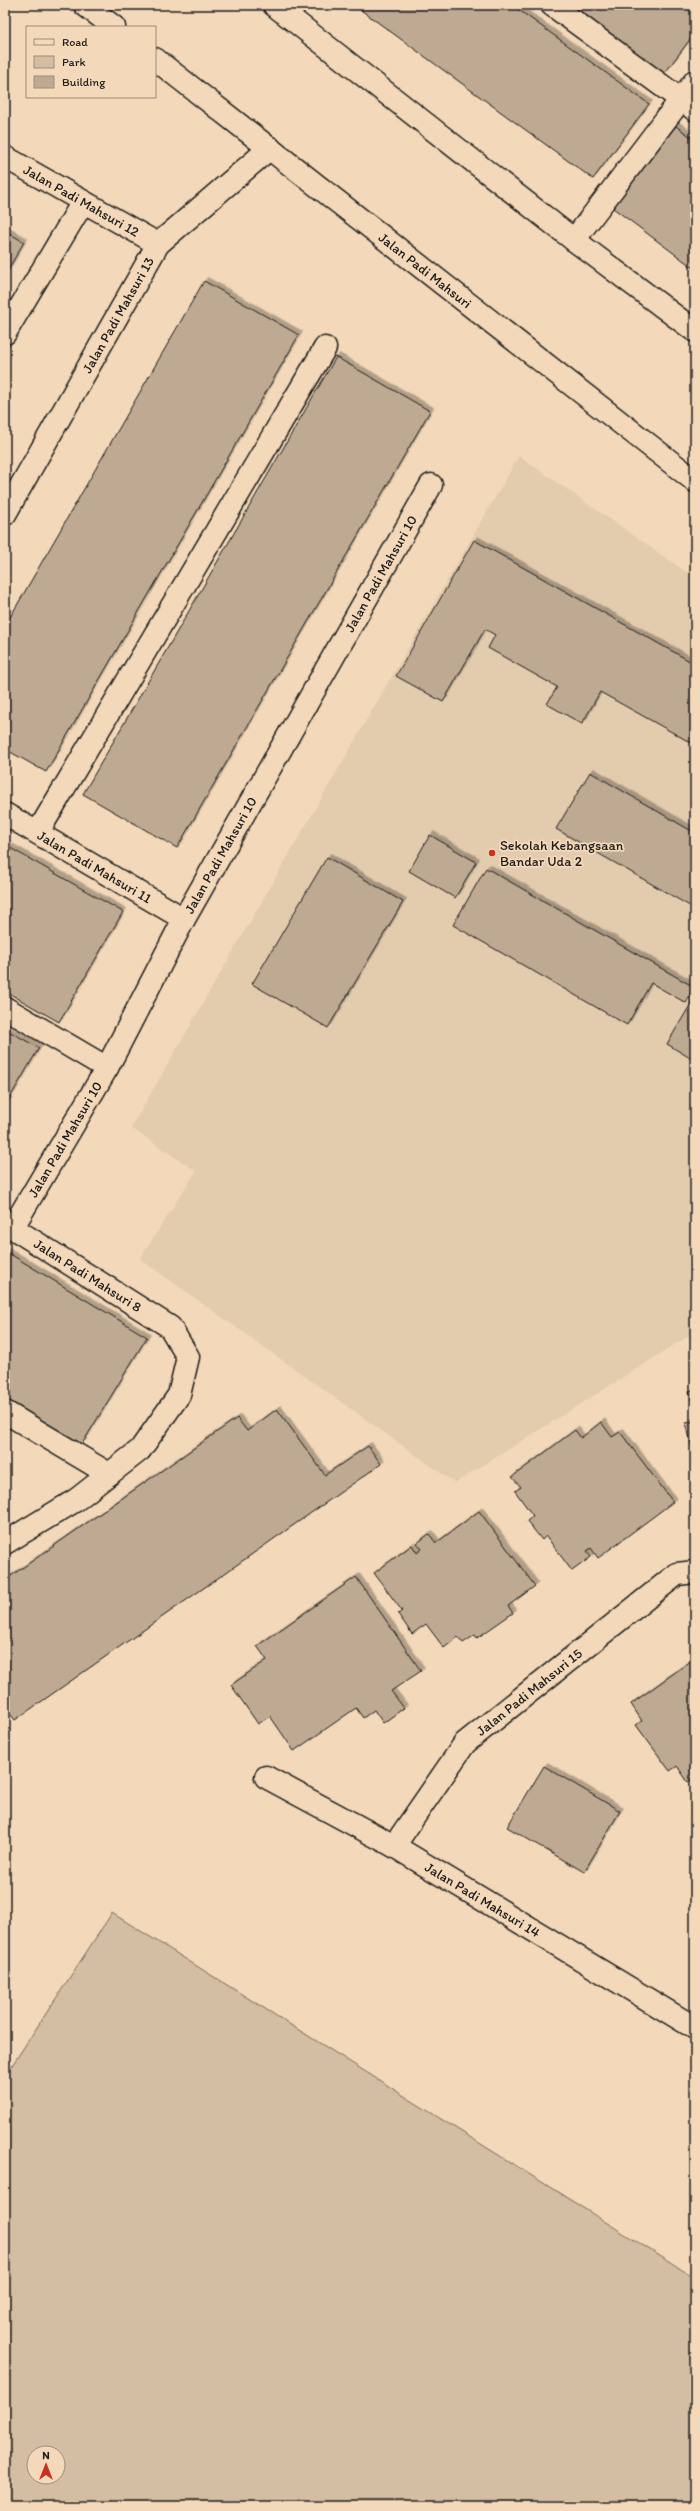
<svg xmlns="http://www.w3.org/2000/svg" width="700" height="2511" viewBox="0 0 700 2511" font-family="Itim,sans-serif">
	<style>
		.built { fill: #e3cbae }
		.green { fill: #d3bda3; stroke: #786c60; fill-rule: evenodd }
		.building { fill: #beaa92; stroke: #1c1c1c; filter: url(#shadow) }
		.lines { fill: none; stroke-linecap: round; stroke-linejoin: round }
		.minor-casing { stroke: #1c1c1c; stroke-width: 25 }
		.major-casing { stroke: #1c1c1c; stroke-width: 25 }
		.minor { stroke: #f3d9ba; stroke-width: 22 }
		.major { stroke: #f3d9ba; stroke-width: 22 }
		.poi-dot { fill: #c8321e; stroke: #f3d9ba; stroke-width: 1.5 }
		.labels { text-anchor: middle; stroke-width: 3.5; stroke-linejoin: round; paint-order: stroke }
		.street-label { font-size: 14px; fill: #1c1c1c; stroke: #f3d9ba }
		.poi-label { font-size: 14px; fill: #1c1c1c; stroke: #f3d9ba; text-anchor: start }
	</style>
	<defs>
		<filter id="shadow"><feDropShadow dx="3.5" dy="-3.5" stdDeviation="0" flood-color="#0004"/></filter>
	</defs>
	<rect width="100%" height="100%" fill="#f3d9ba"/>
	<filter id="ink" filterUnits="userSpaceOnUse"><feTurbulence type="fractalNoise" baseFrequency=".025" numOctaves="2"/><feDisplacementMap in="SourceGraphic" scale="8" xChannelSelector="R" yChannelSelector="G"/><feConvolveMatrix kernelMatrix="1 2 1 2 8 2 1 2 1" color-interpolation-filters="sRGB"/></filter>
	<g filter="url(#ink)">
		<path class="built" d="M519,456L695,578V1332L455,1483L140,1259L196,1171L131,1128Z"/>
		<path class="green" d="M112,1913L695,2278V2506H5V2076ZM34,2453H58V2477H34Z"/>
		<path class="building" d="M354,5H512L649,104L593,179Z
			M568,5H695V33L663,75Z
			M676,126L695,140V269L613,208Z
			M5,231L24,242L5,275Z
			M204,281L299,335L46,772L5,749V626Z
			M336,357L430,411L177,848L83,794Z
			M474,540L695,664V745L600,692L582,724L547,704L557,687L488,648L495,635L485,629L443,702L396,676Z
			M590,772L695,833V909L556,829Z
			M430,835L476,862L455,898L409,871Z
			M5,845L123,912L59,1022L5,991Z
			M327,857L403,902L328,1028L252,984Z
			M486,868L694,987L686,1003L651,983L627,1025L453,925Z
			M695,997V1061L667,1044Z
			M5,1029L39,1048L5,1106Z
			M5,1251L147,1337L82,1444L5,1398Z
			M695,1389V1411L689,1391Z
			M277,1409L325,1475L368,1446L381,1464L15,1720L5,1707V1580L237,1418L247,1431Z
			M695,1421V1451H693L686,1423Z
			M601,1422L612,1437L620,1432L673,1502L598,1558L591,1548L587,1551L591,1557L572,1571L546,1536L542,1540L527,1521L533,1516L515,1491L521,1487L512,1477L575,1430L581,1438Z
			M479,1511L535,1586L508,1606L513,1613L477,1638L475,1635L463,1643L458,1637L444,1648L426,1624L412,1634L398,1614L402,1611L374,1573L412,1545L417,1553L422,1549L417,1543L429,1534L436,1543Z
			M356,1577L421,1671L391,1691L404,1708L383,1723L374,1710L363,1718L356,1708L294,1751L270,1716L258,1724L231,1685L267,1660L257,1646Z
			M695,1658V1777L688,1782L677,1766L670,1771L636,1725L642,1721L631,1704Z
			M544,1766L620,1811L584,1872L507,1827Z"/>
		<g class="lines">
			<g class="minor-casing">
				<g id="minor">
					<path d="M274,5L574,240L695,331"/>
					<path d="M552,5L695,110"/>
					<path id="s1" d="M5,157L158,244"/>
					<path d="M574,240L695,81"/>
					<path d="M5,333L83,202"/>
					<path id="s2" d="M5,514L158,244L270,148"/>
					<path id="s3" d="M5,814L184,919"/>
					<path d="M38,832L325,348"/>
					<path d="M5,1008L107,1068"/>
					<path id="s4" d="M5,1223L170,1327L188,1357L179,1395L140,1450L76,1500L5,1543"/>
					<path id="s5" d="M13,1227L107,1068L184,919L431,485"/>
					<path d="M5,1412L109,1474"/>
					<path id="s6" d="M266,1777L394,1846L695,2028"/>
					<path id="s7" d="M394,1846L465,1743L677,1574L695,1572"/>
				</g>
			</g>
			<g class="major-casing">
				<g id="major">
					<path d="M85,5L114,27"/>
					<path id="s8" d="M155,59L695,481"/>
				</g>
			</g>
			<use href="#minor" class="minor"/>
			<use href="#major" class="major"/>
		</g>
	</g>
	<circle class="poi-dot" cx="492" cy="853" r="4"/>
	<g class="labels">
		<g class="street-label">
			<text dy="5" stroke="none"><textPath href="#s1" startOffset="88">Jalan Padi Mahsuri 12</textPath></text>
			<text dy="5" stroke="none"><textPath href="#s8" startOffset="343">Jalan Padi Mahsuri</textPath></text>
			<text dy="5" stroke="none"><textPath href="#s2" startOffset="229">Jalan Padi Mahsuri 13</textPath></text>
			<text dy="5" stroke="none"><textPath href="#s5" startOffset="750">Jalan Padi Mahsuri 10</textPath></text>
			<text dy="5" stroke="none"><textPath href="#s5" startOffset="426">Jalan Padi Mahsuri 10</textPath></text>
			<text dy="5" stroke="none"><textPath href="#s3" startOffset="104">Jalan Padi Mahsuri 11</textPath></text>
			<text dy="5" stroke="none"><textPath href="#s5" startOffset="102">Jalan Padi Mahsuri 10</textPath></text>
			<text dy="5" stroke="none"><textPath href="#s4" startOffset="98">Jalan Padi Mahsuri 8</textPath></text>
			<text dy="5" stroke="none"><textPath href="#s7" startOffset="207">Jalan Padi Mahsuri 15</textPath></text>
			<text dy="5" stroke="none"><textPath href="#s6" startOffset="249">Jalan Padi Mahsuri 14</textPath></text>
		</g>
		<g class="poi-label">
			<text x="500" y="850">Sekolah Kebangsaan<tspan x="500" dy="16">Bandar Uda 2</tspan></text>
		</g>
	</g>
	<rect width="700" height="2511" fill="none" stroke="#f3d9ba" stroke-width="20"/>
	<rect x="10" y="10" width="680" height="2491" fill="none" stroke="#1c1c1c" stroke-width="1.5" filter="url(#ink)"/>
	<rect x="26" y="26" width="130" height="72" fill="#f3d9ba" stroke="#9d8d7b"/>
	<rect x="34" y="39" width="20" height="6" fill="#f3d9ba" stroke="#9d8d7b"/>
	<text x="62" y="46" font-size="12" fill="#1c1c1c">Road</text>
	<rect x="34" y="56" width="20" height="12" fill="#d3bda3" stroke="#9d8d7b"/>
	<text x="62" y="66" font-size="12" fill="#1c1c1c">Park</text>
	<rect x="34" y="76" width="20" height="12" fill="#beaa92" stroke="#9d8d7b"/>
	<text x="62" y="86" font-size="12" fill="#1c1c1c">Building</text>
	<g transform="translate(46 2465)"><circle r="19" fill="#f3d9ba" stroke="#9d8d7b"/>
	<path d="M0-3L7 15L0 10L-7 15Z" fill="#c8321e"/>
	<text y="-6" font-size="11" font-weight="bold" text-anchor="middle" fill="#1c1c1c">N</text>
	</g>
</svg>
